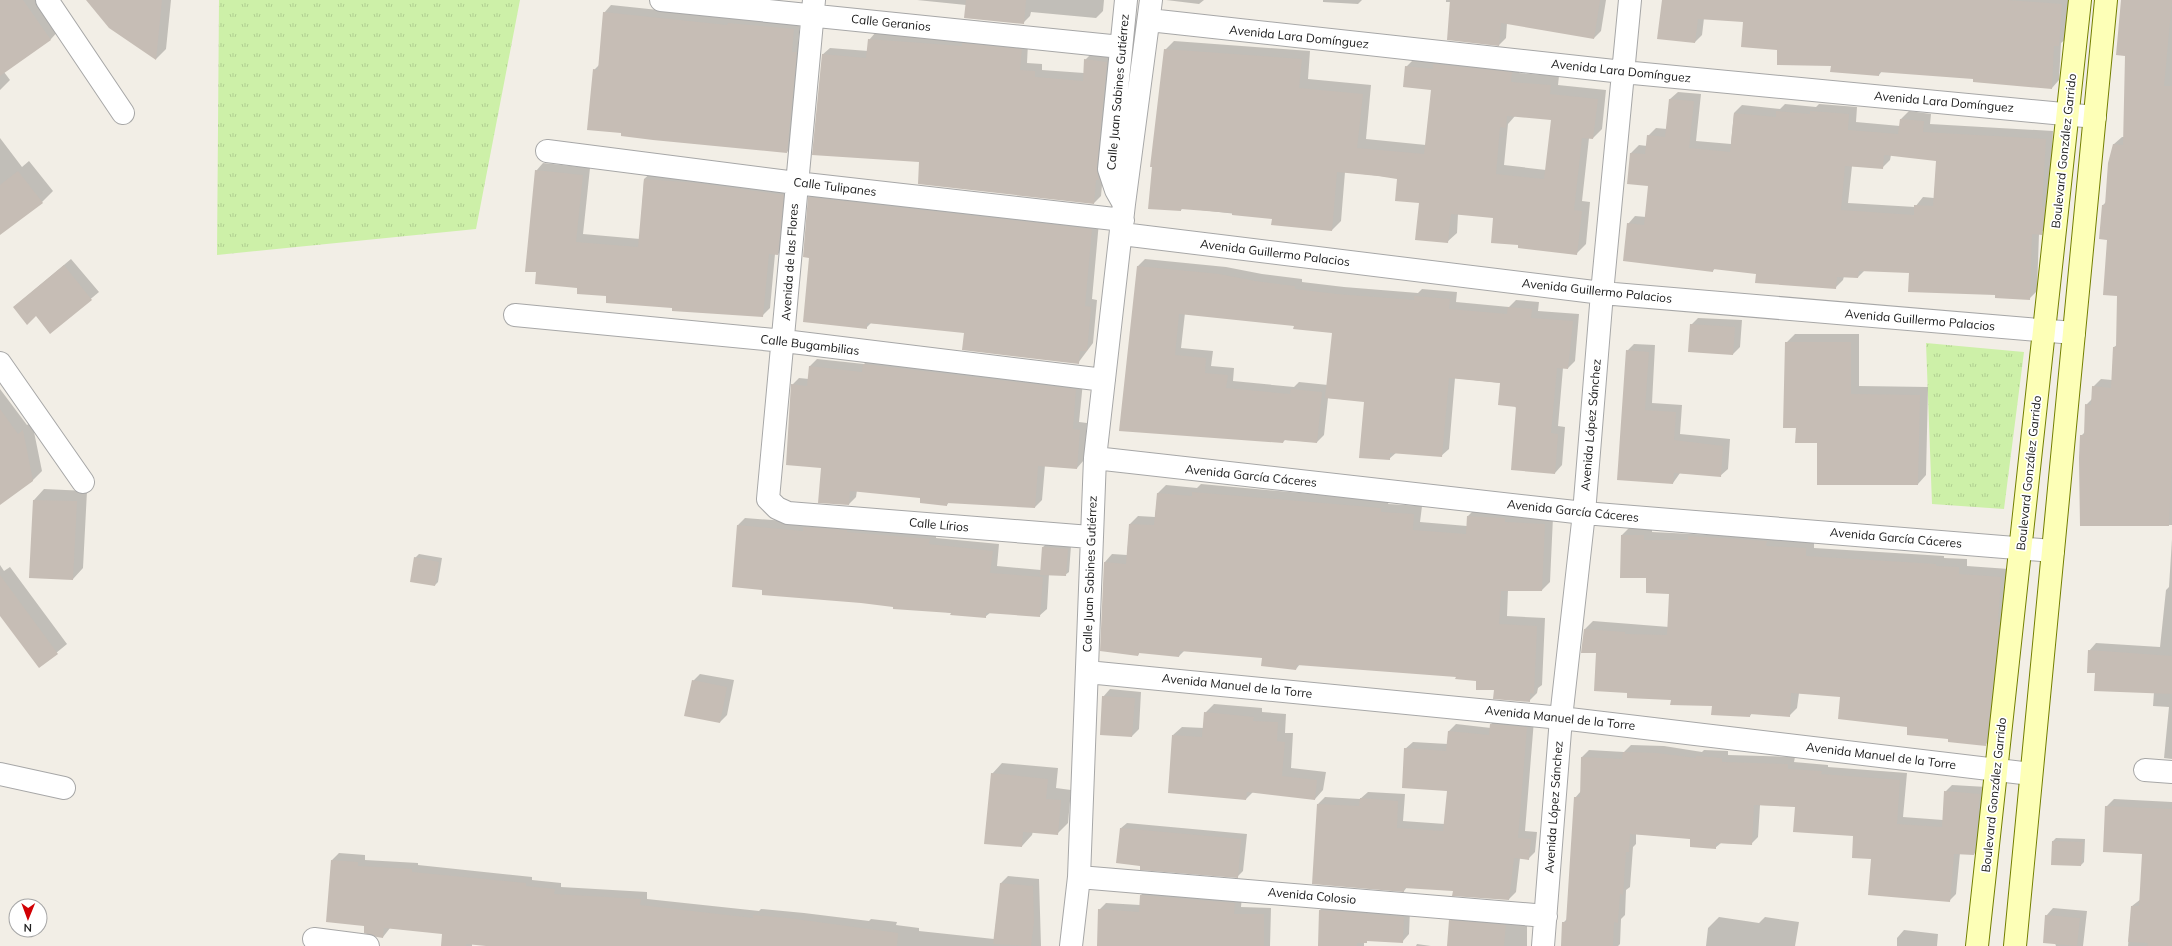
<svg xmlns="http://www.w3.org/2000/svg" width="2172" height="946" viewBox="0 0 2172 946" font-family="Mulish,sans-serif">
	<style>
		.grass { fill: url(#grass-tufts) }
		.shadow { fill: #0003; fill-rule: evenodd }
		.building { fill: #c6bdb5; fill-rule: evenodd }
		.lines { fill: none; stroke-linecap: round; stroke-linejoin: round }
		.street-casing { stroke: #a7a7a7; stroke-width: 24 }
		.secondary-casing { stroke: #737f00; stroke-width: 24 }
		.street { stroke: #fff; stroke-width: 22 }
		.secondary { stroke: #fdffb7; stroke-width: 22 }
		.labels { text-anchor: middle; stroke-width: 3.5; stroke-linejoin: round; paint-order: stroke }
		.street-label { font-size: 12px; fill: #202020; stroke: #fff }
	</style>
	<defs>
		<pattern id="grass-tufts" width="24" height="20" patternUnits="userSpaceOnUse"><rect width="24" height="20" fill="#cdf0a8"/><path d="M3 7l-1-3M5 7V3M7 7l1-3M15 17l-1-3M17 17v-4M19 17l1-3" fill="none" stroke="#b0ce90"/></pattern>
	</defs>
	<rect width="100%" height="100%" fill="#f2eee6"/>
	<path class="grass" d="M219,0H520L476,229L217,255Z
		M1926,343L2024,352L2004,509L1932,504Z"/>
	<path class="shadow" d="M0,0H41L61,28L51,39L4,72L10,80L0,90Z
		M88,0H171L166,49L156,59Z
		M917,0H1104L1103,11L1096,18L1031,12L1030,16L1023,23L966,5Z
		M1166,0H1204L1199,4Z
		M1323,0H1362L1358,4L1323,2Z
		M1446,0H1606L1601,31L1594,38L1507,23L1506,38L1499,45L1451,2H1446Z
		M1663,0H2069L2067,38L2061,43L2059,80L2052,88L1974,78L1882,71L1879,75L1832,65L1778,49L1744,21L1704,18L1702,35L1695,42Z
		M2121,0H2172V525H2081V436L2085,432L2086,405L2092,399L2093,387L2101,379L2112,380L2114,347L2117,345L2118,295L2103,205L2106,202L2109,163L2114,144L2122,137H2124L2126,55Z
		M611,5L734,18L800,22L798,45H803L794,145L787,152L622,132L594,70L600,64L604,13Z
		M876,32L1028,43L1027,63L1042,64V70L1084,73L1085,60L1092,53L1114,55L1101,196L1094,203L920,162L822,55L830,48L868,51L869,40Z
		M1174,41L1310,51L1308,79L1371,85L1366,139L1426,145L1432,89L1406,67L1415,58L1520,64L1519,73L1559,76L1558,85L1606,90L1602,129L1593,138H1589L1582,201L1590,202L1586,244L1577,253L1519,245L1494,217L1458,214L1457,233L1447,242L1420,202L1398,178L1345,172L1341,221L1332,230L1273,218L1183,208L1181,210L1165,50ZM1515,116L1552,119L1546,170L1504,165L1508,124Z
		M1678,92L1701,94L1696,141L1731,144L1734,113L1742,105L1780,109L1785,104L1816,107L1819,104L1857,107L1856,122L1900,126L1901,119L1909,111L1931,114L1930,124L2053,131L2049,226L2039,234L2037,291L2029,299L1996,294L1910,272L1865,270L1858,277L1844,276L1843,280L1835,288L1757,273L1715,268L1713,271L1628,224L1635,216L1646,217L1649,185L1628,183L1631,153L1639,145L1647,146L1648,136L1656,128L1667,129L1670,99ZM1891,155L1937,160L1934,198L1923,197L1915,207L1848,203L1852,166L1882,168L1890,160Z
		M0,138L22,167L29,161L53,191L42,202L0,234Z
		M543,163L590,168L583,234L640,239L644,179L652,172L791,187L785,247L778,254H775L770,308L762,316L673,307L578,287L537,271L536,171Z
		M817,190L1099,222L1092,299L1097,300L1093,343L1078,363L965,332L871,323L866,328L810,257L809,197Z
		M71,259L99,292L51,332L36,315L14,307Z
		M1145,259L1226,267L1262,274L1302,279V282L1344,287L1418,293L1422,289L1457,292L1456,302L1509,307L1516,300L1539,302L1538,311L1579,314L1575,361L1568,368H1563L1558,426L1565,427L1562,465L1555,473L1501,383L1455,378L1449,449L1441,456L1397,452L1389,459L1365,401L1328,398L1324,435L1317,442L1285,440L1283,442L1121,430L1138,266ZM1185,313L1295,325L1333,332L1328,385L1299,382L1294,387L1233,381L1234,368L1211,366L1213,351L1181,348Z
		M1698,318L1742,320L1740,347L1733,354L1691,325Z
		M1795,334H1859V386L1928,387L1926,475L1918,484L1818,442L1797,427L1786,343Z
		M1634,344L1655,345L1652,403L1682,405L1680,434L1730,439L1728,469L1720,476L1680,473L1673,483L1619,479L1627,351Z
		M871,357L1083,382L1079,422L1087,423L1084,460L1077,468L1045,465L1042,500L1035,507L949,502L947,505L922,497L857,490L856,497L849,504L823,467L792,385L799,378L809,379L810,366L817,359L864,364Z
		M0,389L27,425L32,422L42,471L32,481L0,504Z
		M1201,484L1389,501L1388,504L1422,506L1420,522L1467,526L1468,516L1476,508L1553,517L1550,582L1542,590H1508L1507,616L1545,618L1542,685L1538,688L1537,693L1529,701L1495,689L1478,680L1457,676L1300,664L1296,669L1263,657L1185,650L1179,656L1140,652L1138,655L1101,650L1105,562L1112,554L1127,555L1130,524L1138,516L1155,517L1158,493L1166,485L1197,488Z
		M44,489L87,491L83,568L73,579L34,500Z
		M745,518L936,532V538L999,544L997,566L1041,570L1043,547L1046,544L1071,546L1069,572L1065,575L1049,574L1047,609L1039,616L991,612L985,617L764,589L738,525Z
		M1630,527H1652V532L1814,540V548L1944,556V558L1967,559V566L2009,569L1994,736L1986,744L1949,738L1908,727L1841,696L1799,693L1797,708L1789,716L1752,713L1750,716L1713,705L1628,692L1597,652L1585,629L1593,621L1669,627L1670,593L1647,577H1621L1622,535Z
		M2172,539V759L2164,758L2169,707L2153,706L2154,692L2096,672L2089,651L2096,643L2160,647L2166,590L2169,587Z
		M419,554L442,558L438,582L435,585L415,558Z
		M0,565L4,571L10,567L67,644L39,667L0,614Z
		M700,674L734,680L727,715L720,722L693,681Z
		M1110,689L1141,692L1139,729L1132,736L1103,697Z
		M1214,704L1262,708V712L1286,714L1285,733H1293L1291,768L1326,772L1323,790L1315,799L1254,791L1246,799L1173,735L1182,727L1204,728L1205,713Z
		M1499,717L1534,720L1525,831L1537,832L1535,852L1528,859L1520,858L1516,892L1509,899L1454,890L1407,887L1404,891L1318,804L1325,797L1360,799L1368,792L1405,794L1403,821L1445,824L1448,790L1405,749L1413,742L1448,744L1449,731L1456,724L1491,728V724Z
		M1631,745L1664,746L1702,752L1704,750L1728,751V755L1795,757L1794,762L1828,765V767L1907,773L1903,817L1943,820L1945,792L1952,785L1987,787L1981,847L1974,854L1960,853L1956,894L1949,901L1872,858L1854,836L1796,806L1760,805L1758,837L1751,844L1721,843L1715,848L1692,838L1636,834V844L1633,847L1630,887L1626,890L1625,915L1621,919L1620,944L1618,946H1562L1563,923L1567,919L1575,798L1581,791L1582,757L1589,750L1624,752Z
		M1002,763L1058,768L1056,788L1071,790L1068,823L1057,834L1033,831L1032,835L1022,846L992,774Z
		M2114,799L2172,802V946H2128L2132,906L2141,899L2143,853L2106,807Z
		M1127,823L1247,834L1243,871L1237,877L1141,865L1121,828Z
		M2056,838L2085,839L2084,862L2081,865L2053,841Z
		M339,853L365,855V860L418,863V865L532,877V880L561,883V887L647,892V899L759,911L761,909L804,913L869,921L871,919L897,922L896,925L919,928V931L994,939L1001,883L1008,876L1039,879L1041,946H500L472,943V946H442L443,933L390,928L383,937L365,925L332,860Z
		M1148,888L1242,896L1241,907L1271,908L1270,946H1098L1099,910L1106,903L1140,905L1141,895Z
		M1327,903L1410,910L1409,934L1402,942L1369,940L1364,942V946H1319L1320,910Z
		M2053,908L2087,911L2083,946H2056L2046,916Z
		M1457,914L1527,921V946H1448L1450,921Z
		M1719,917L1759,923L1765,917L1799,922L1795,946H1706L1708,928Z
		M1904,930L1938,934L1937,946H1897V938Z
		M1417,944L1431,946H1416Z"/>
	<path class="building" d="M0,0H23L51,40L0,76Z
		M86,0H162L156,60L109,28Z
		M966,0H1026L1024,24L964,18Z
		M1450,0H1600L1594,39L1501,23L1499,46L1447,40Z
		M1662,0H2007L2062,4L2059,46H2054L2052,89L1973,82V79L1879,72V76L1830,72L1831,66L1777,65V50L1741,47L1743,22L1698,19L1695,43L1657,39Z
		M2121,0H2172L2164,86H2172V457L2169,526H2080L2079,458L2080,435H2084L2085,404L2091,405L2092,386L2111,388L2113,347H2116L2117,296L2103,295L2107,240L2099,239L2102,205H2105L2108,163L2113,144L2123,145L2125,56L2116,55Z
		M603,12L727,25L728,23L794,29L792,52H797L787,153L653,140L621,136V133L587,130L593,69L598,70Z
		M868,39L962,46V43L1022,49L1020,70L1035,71V77L1083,81L1084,59L1107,62L1097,168L1099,180H1096L1094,204L918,184L919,162L812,155L822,54L866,58Z
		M1164,49L1302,59L1299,88L1363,94L1357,148L1424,154L1431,90L1403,87L1405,66L1433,69V64L1512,72L1511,82L1551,85L1550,94L1598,99L1593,139L1582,138L1574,210L1582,211L1577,255L1518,248V245L1491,243L1493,218L1451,214L1448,243L1415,240L1419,203L1395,201L1397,179L1378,176L1337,172L1332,231L1271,225L1272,219L1232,215V213L1181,209V211L1148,209L1152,167H1150ZM1507,116L1551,120L1544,179L1496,174L1500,127L1506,128Z
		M1669,99L1694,101L1689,148L1730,152L1734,113L1776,117V111L1810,114V111L1849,114L1848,130L1898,134L1900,119L1924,121L1923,132L2046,139L2042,207H2045L2042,235L2032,234L2030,300L1995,298V295L1908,292L1909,273L1859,271L1858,278L1837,277L1836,289L1755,283L1756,274L1713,269V272L1623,261L1627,223L1644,225L1648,186L1627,184L1630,153L1645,154L1647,135L1665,137ZM1884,155L1936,161L1933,206L1914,205V215L1841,210L1845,166L1883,169Z
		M535,170L583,175L576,242L638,247L644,179L697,183L784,195L778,255L769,254L763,317L672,311V308L606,303V296L577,294V288L535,284L536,272H525Z
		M18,171L43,203L0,235V185Z
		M808,197L1092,229L1085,306L1091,307L1087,351H1080L1079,364L962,350L964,333L867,323V329L803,322L809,258L803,257Z
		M64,265L92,300L50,334L36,316L27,325L13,307Z
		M1137,266L1219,274L1255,281L1295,286V289L1336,294L1414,300V296L1450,299L1449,309L1507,314L1508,307L1532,309L1531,318L1573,321L1568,369L1557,368L1551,433L1558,434L1555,474L1511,470L1516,407L1498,405L1500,383L1449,378L1442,457L1390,453V460L1359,458L1364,402L1325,398L1332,333L1293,329L1294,326L1179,314L1175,355L1206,358L1205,373L1228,375L1226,388L1290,394L1291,389L1322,392L1317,443L1284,440L1283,443L1119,431Z
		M1690,324L1735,327L1733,355L1688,352Z
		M1785,342H1851V394L1920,395L1918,485H1817V443H1795L1796,428H1783Z
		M1626,350L1649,352L1645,410L1676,412L1674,440L1723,446L1721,477L1674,473L1673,484L1617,480Z
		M863,364L1076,389L1073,429L1080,430L1077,469L1038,466L1035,508L947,503V506L920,503V498L850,491L849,505L818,503L821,468L786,465L791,384L807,386L809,366L862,372Z
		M0,409L18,434L23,430L33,481L0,505Z
		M1192,492L1381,508V512L1414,514L1413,530L1466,534L1467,516L1505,518V522L1545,524L1542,591H1501L1499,624L1537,626L1534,694L1530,693V702L1493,699L1494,690H1476V681L1455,679L1456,677L1297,665L1296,670L1261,666L1262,658L1180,651L1179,657L1139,653L1138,656L1100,651L1104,562L1126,564L1129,524L1154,525L1157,493L1192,496Z
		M33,500L77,501L73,580L29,578Z
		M737,525L803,531V527L847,530V532L930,539L929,544L993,551L990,573L1043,577L1040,617L986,613V618L950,615L951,613L893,609V607L861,603L762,595V590L732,587Z
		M1621,535H1644V540H1688V536L1767,541L1766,546L1806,548V556L1936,564V566L1959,567V574L2001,577L1998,622H2000L1986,746L1948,742V739L1907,735V727L1838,719L1840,697L1791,693L1790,717L1750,714V717L1711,715L1712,706L1670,705L1671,700L1627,698V693L1594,691L1596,653H1581L1584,629L1625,632V634L1667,635L1669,594L1646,593V578H1620Z
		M1042,547L1068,549L1066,576L1040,575Z
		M414,557L439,562L435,586L410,582Z
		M0,575L58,654L39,668L0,616Z
		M2088,650L2172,656V694L2094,691L2095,673H2087Z
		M692,680L727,687L720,723L684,716Z
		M1102,696L1135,698L1132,737L1100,735Z
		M1204,712L1254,717L1253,721L1278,722L1277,741L1285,742L1282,776L1317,780L1315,800L1247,792L1246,800L1168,793L1172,735L1202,737Z
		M1490,724L1527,727L1518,838L1531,839L1529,860L1514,858L1509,900L1452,896L1453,891L1404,888V892L1312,884L1317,804L1359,806L1360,798L1398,801L1397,828L1443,831L1447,791L1402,788L1404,748L1446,751L1448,731L1489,735Z
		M1623,752L1657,753L1696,758V756L1722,758V762L1788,764V769L1822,771L1821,774L1900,780L1897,824L1942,827L1944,791L1980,794L1974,855L1954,854L1950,902L1868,895L1871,859L1852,858L1853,836L1793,832L1795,807L1754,805L1752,845L1716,843V849L1690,847V839L1630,834L1629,852H1626L1623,895L1620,894L1618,923L1614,922L1613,946H1561L1562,922H1566L1574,797H1580L1581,757L1622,759Z
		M991,773L1048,779L1046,799L1061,800L1058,835L1023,832L1022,847L984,844Z
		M2105,806L2172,809V946H2147L2148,943L2128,942L2131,906H2139L2142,854L2103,852Z
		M1120,828L1241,839L1238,878L1140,870V866L1116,863Z
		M2052,841L2083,842L2081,866L2051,865Z
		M331,860L358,862V866L412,869V872L526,883V886L555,889L554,894L641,899L640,905L753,918V915L796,919L898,933L897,946H486L466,944V946H441L442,934L384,928L383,938L377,937L364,933V926L326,922Z
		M1000,883L1033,886L1034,922L1031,946L993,944Z
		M1140,895L1235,903L1234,914H1264V946H1097L1098,909L1139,912Z
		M1319,910L1404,917L1403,943L1367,941V943H1357V946H1318Z
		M2045,915L2080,918L2077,946L2043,943Z
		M1449,920L1506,925L1504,946H1447Z"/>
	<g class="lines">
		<g class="street-casing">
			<path id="street" d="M47,0L123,113
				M661,0L1121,47
				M814,0L768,499L777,508L788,513L1090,537
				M1149,20L1623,72L2095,117
				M547,151L796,183L1123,220
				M1124,204L1116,190L1109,169L1126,0
				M1122,234L1602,293L2074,333
				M515,315L784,341L1104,380
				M0,363L83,482
				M1095,458L1584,513L2053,551
				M1087,672L1561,718L2031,774
				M2145,770L2172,772
				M0,774L64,788
				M1079,877L1546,916
				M314,939L368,946
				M1071,946L1079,877L1095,458L1124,204L1151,0
				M1543,946L1561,718L1584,513L1602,293L1630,0"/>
		</g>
		<g class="secondary-casing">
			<path id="secondary" d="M1977,946L2080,0
				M2015,946L2106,0"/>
		</g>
		<use href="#street" class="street"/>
		<use href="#secondary" class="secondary"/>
	</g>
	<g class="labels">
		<g class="street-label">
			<text transform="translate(891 23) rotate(6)" y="4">Calle Geranios</text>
			<text transform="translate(1299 37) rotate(6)" y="4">Avenida Lara Domínguez</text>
			<text transform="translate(1621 71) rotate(6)" y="4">Avenida Lara Domínguez</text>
			<text transform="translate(1118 92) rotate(-85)" y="4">Calle Juan Sabines Gutiérrez</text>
			<text transform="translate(1944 102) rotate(5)" y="4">Avenida Lara Domínguez</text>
			<text transform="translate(2064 151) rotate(-84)" y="4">Boulevard González Garrido</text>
			<text transform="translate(835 187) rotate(7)" y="4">Calle Tulipanes</text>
			<text transform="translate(1275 253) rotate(7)" y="4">Avenida Guillermo Palacios</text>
			<text transform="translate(790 262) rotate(-86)" y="4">Avenida de las Flores</text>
			<text transform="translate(1597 291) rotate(6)" y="4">Avenida Guillermo Palacios</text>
			<text transform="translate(1920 320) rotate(5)" y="4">Avenida Guillermo Palacios</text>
			<text transform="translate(810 345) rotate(7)" y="4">Calle Bugambilias</text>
			<text transform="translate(1591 425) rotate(-85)" y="4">Avenida López Sánchez</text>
			<text transform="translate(2029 473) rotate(-84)" y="4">Boulevard González Garrido</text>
			<text transform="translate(1251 476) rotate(6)" y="4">Avenida García Cáceres</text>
			<text transform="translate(1573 511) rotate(6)" y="4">Avenida García Cáceres</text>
			<text transform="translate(939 525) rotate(5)" y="4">Calle Lírios</text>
			<text transform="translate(1896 538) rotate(5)" y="4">Avenida García Cáceres</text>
			<text transform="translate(1090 574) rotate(-88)" y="4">Calle Juan Sabines Gutiérrez</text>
			<text transform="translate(1237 686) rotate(6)" y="4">Avenida Manuel de la Torre</text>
			<text transform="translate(1560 718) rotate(6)" y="4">Avenida Manuel de la Torre</text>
			<text transform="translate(1881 756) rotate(7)" y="4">Avenida Manuel de la Torre</text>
			<text transform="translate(1994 795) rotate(-84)" y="4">Boulevard González Garrido</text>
			<text transform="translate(1554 807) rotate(-86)" y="4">Avenida López Sánchez</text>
			<text transform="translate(1312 896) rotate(5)" y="4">Avenida Colosio</text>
		</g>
	</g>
	<g transform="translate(28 918) rotate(181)"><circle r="19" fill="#ffffff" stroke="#a6a6a6"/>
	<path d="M0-3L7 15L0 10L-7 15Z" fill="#d10004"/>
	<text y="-6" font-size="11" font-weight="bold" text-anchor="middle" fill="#202020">N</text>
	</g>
</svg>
